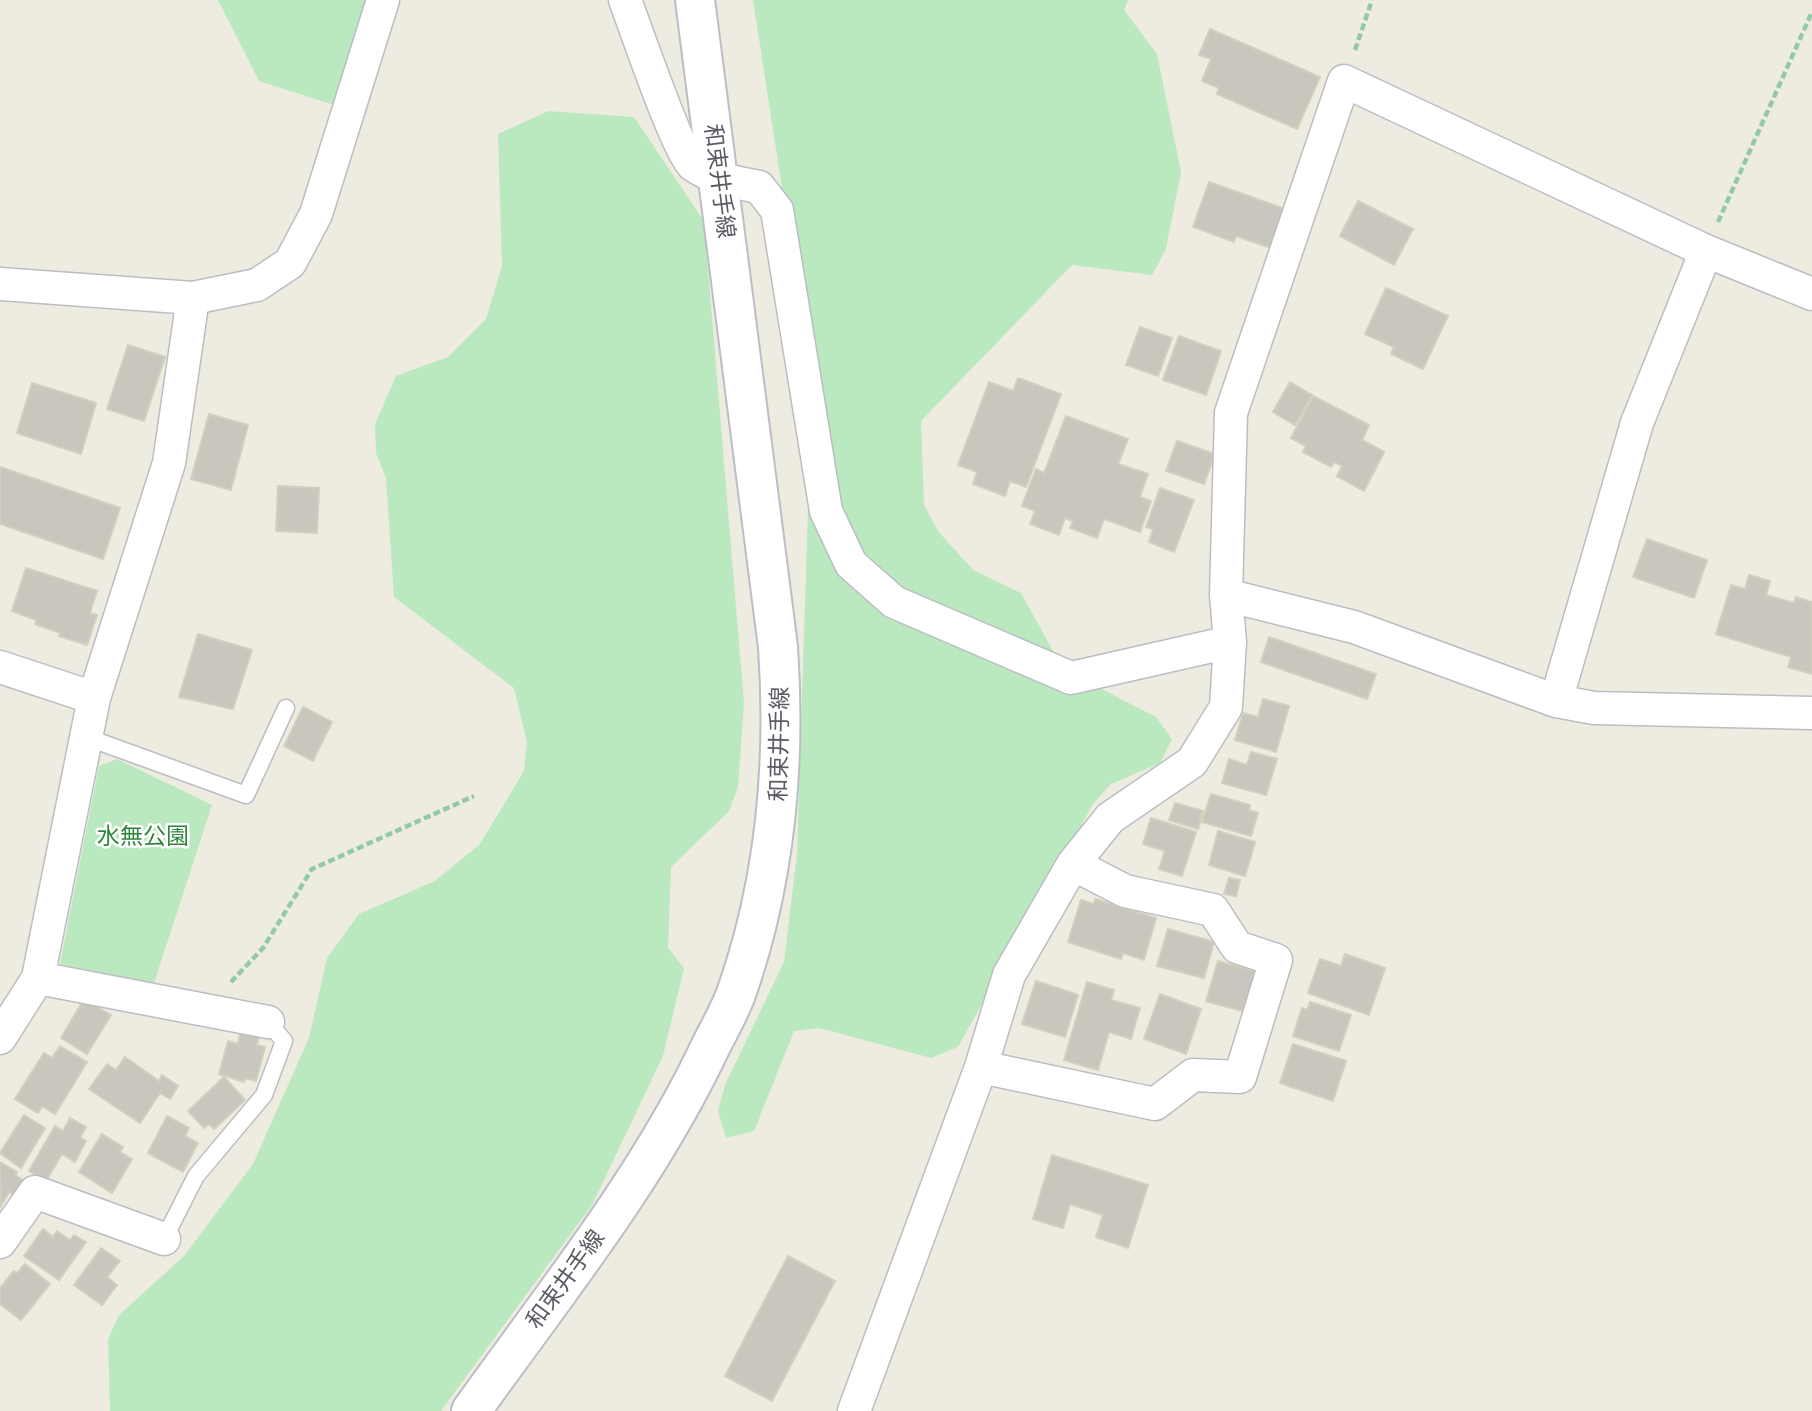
<svg xmlns="http://www.w3.org/2000/svg" width="1812" height="1411" viewBox="0 0 1812 1411" font-family="'Archivo Narrow','Noto Sans JP',sans-serif">
	<style>
		.green { fill: #bae8bf }
		.building { fill: #c8c6bd; stroke: #d3cfbe; stroke-width: 2 }
		.lines { fill: none; stroke-linecap: round; stroke-linejoin: round }
		.lane-casing { stroke: #bbbdc3; stroke-width: 19 }
		.street-casing { stroke: #bbbdc3; stroke-width: 35 }
		.secondary-casing { stroke: #bbbec6; stroke-width: 42 }
		.path { stroke: #93c9a9; stroke-width: 4.5; stroke-dasharray: 7 3.5; stroke-linecap: butt }
		.lane { stroke: #fff; stroke-width: 16 }
		.street { stroke: #fff; stroke-width: 32 }
		.secondary { stroke: #fff; stroke-width: 38 }
		.labels { text-anchor: middle; stroke-width: 5; stroke-linejoin: round; paint-order: stroke }
		.street-label { font-size: 23px; fill: #595c63; stroke: #fff }
		.park-label { font-size: 23px; fill: #2e863c; stroke: #fff }
	</style>
	<rect width="100%" height="100%" fill="#eeece0"/>
	<path class="green" d="M218,0H369L334,105L259,81Z
		M753,0H1128L1124,10L1157,54L1181,172L1166,249L1152,275L1072,265L921,421L924,505L938,531L973,570L1021,593L1063,669L1156,717L1172,739L1160,763L1111,784L1093,804L958,1047L931,1058L819,1028L794,1031L754,1131L726,1138L718,1111L725,1085L784,962L797,854L812,382Z
		M548,111L634,117L704,221L744,703L738,787L729,811L671,867L668,948L684,968L663,1056L592,1205L441,1411H110L108,1339L119,1315L184,1256L253,1164L309,1038L327,958L359,914L435,881L480,844L524,771L527,742L514,688L394,597L386,478L376,453L375,424L396,376L448,357L486,319L502,266L498,134Z
		M117,759L212,805L154,983L60,964L99,766Z"/>
	<path class="building" d="M1210,29L1320,77L1297,129L1217,94L1219,88L1202,81L1211,59L1199,55Z
		M1209,182L1285,209L1271,248L1236,236L1234,242L1193,227Z
		M1358,201L1413,229L1394,265L1340,236Z
		M1386,288L1448,316L1423,369L1391,354L1394,347L1365,334Z
		M1140,327L1172,338L1158,376L1126,365Z
		M1179,336L1221,351L1206,395L1163,380Z
		M128,345L165,357L144,421L107,409Z
		M1018,378L1061,394L1026,487L1010,481L1005,496L973,484L977,472L958,465L989,382L1013,391Z
		M1290,382L1312,395L1295,425L1273,412Z
		M32,383L96,403L81,454L17,433Z
		M1313,396L1369,425L1362,440L1384,452L1364,491L1337,476L1342,466L1334,462L1331,467L1303,452L1306,446L1291,438Z
		M209,414L248,425L231,490L191,479Z
		M1066,416L1128,439L1118,464L1148,474L1140,497L1151,501L1140,532L1104,519L1097,538L1070,528L1073,521L1065,518L1059,535L1030,524L1035,511L1022,506L1036,469L1044,473Z
		M1177,441L1215,454L1204,484L1166,471Z
		M0,467L120,508L103,559L0,524Z
		M278,486L319,488L317,533L276,531Z
		M1160,488L1194,500L1174,552L1149,542L1153,529L1146,527Z
		M1647,539L1707,560L1694,598L1633,577Z
		M26,568L97,591L90,613L97,615L87,645L59,636L60,633L35,624L36,620L12,611Z
		M1749,575L1770,581L1766,595L1794,603L1796,597L1812,602V674L1788,667L1791,657L1716,634L1731,585L1745,589Z
		M198,634L252,650L233,709L179,697Z
		M1269,637L1376,674L1367,699L1261,662Z
		M1263,699L1289,706L1276,752L1235,740L1243,713L1258,717Z
		M303,707L332,722L313,761L284,746Z
		M1251,752L1277,759L1266,795L1222,783L1229,759L1247,765Z
		M1211,794L1250,805L1249,810L1258,813L1251,836L1202,822Z
		M1175,803L1203,811L1198,829L1169,820Z
		M1151,818L1196,832L1182,876L1159,869L1165,851L1143,844Z
		M1218,831L1255,842L1245,876L1209,865Z
		M1229,878L1240,880L1236,896L1224,894Z
		M1095,899L1156,918L1144,960L1123,953L1121,959L1068,942L1081,900L1094,904Z
		M1168,929L1214,942L1204,978L1157,966Z
		M1345,954L1385,968L1369,1015L1308,993L1320,959L1341,966Z
		M1218,961L1265,974L1253,1014L1206,1001Z
		M1036,981L1078,995L1065,1037L1022,1024Z
		M1087,982L1114,990L1111,1000L1140,1008L1131,1039L1109,1032L1098,1070L1064,1060Z
		M1160,994L1201,1009L1186,1054L1144,1039Z
		M84,999L111,1015L87,1054L61,1038Z
		M1310,1002L1351,1015L1339,1051L1293,1036L1302,1008L1307,1010Z
		M241,1031L259,1036L257,1045L265,1047L256,1081L245,1078L244,1082L219,1074L228,1041L238,1044Z
		M1293,1044L1346,1061L1333,1101L1280,1083Z
		M60,1046L87,1062L55,1114L42,1106L38,1113L15,1099L44,1053L52,1058Z
		M125,1057L159,1081L162,1075L178,1086L170,1099L160,1093L140,1123L89,1089L107,1064L116,1070Z
		M224,1077L245,1100L214,1129L209,1124L204,1128L188,1111Z
		M24,1115L45,1128L21,1168L0,1153Z
		M167,1116L189,1128L185,1136L198,1143L183,1172L148,1153Z
		M70,1118L86,1127L80,1138L86,1141L75,1162L62,1154L46,1181L29,1171L55,1126L63,1131Z
		M102,1134L123,1147L120,1152L132,1159L112,1193L79,1172Z
		M1052,1155L1148,1185L1128,1248L1096,1237L1103,1215L1070,1204L1063,1228L1033,1219Z
		M0,1162L17,1172L15,1175L24,1181L16,1196L9,1192L1,1206Z
		M43,1229L53,1237L57,1231L70,1240L74,1235L86,1242L59,1280L24,1256Z
		M101,1248L120,1261L107,1277L117,1285L102,1305L74,1285Z
		M788,1256L835,1281L772,1401L725,1376Z
		M25,1264L50,1284L21,1320L0,1304V1288L14,1271L17,1273Z"/>
	<g class="lines">
		<g class="lane-casing">
			<path id="lane" d="M86,737L246,795L286,708
				M164,1239L196,1176L264,1095L284,1041L268,1022"/>
		</g>
		<g class="street-casing">
			<path id="street" d="M625,0C635,26 678,153 693,165C713,179 735,182 759,187L777,210L826,511L851,564L894,602L1071,678L1230,642
				M0,284L193,298L257,285L290,263L316,214L383,0
				M1226,595L1354,627L1556,701L1594,708L1812,713
				M0,667L94,698
				M1556,701L1637,423L1706,251
				M38,978L268,1022
				M0,1038L38,978L94,698L169,463L193,298
				M981,1067L1155,1104L1193,1075L1240,1077L1276,960L1237,947L1213,910L1125,891L1073,864
				M0,1242L35,1192L164,1239
				M854,1411L981,1067L1009,975L1073,864L1110,818L1192,762L1226,707L1230,642L1226,595L1231,413L1344,81L1706,251L1812,294"/>
		</g>
		<g class="secondary-casing">
			<path id="secondary" d="M471,1411C553,1296 643,1185 705,1058C715,1036 729,1014 737,991C776,879 786,764 778,647L695,0"/>
		</g>
		<path class="path" d="M1355,50L1372,0
			M1718,222L1812,12
			M231,982L263,948L312,869L474,796"/>
		<use href="#lane" class="lane"/>
		<use href="#street" class="street"/>
		<use href="#secondary" class="secondary"/>
	</g>
	<g class="labels">
		<g class="street-label">
			<text transform="translate(720 181) rotate(83)" y="8">和束井手線</text>
			<text transform="translate(779 744) rotate(-89)" y="8">和束井手線</text>
			<text transform="translate(565 1279) rotate(-54)" y="8">和束井手線</text>
		</g>
		<g class="park-label">
			<text x="143" y="844">水無公園</text>
		</g>
	</g>
</svg>
